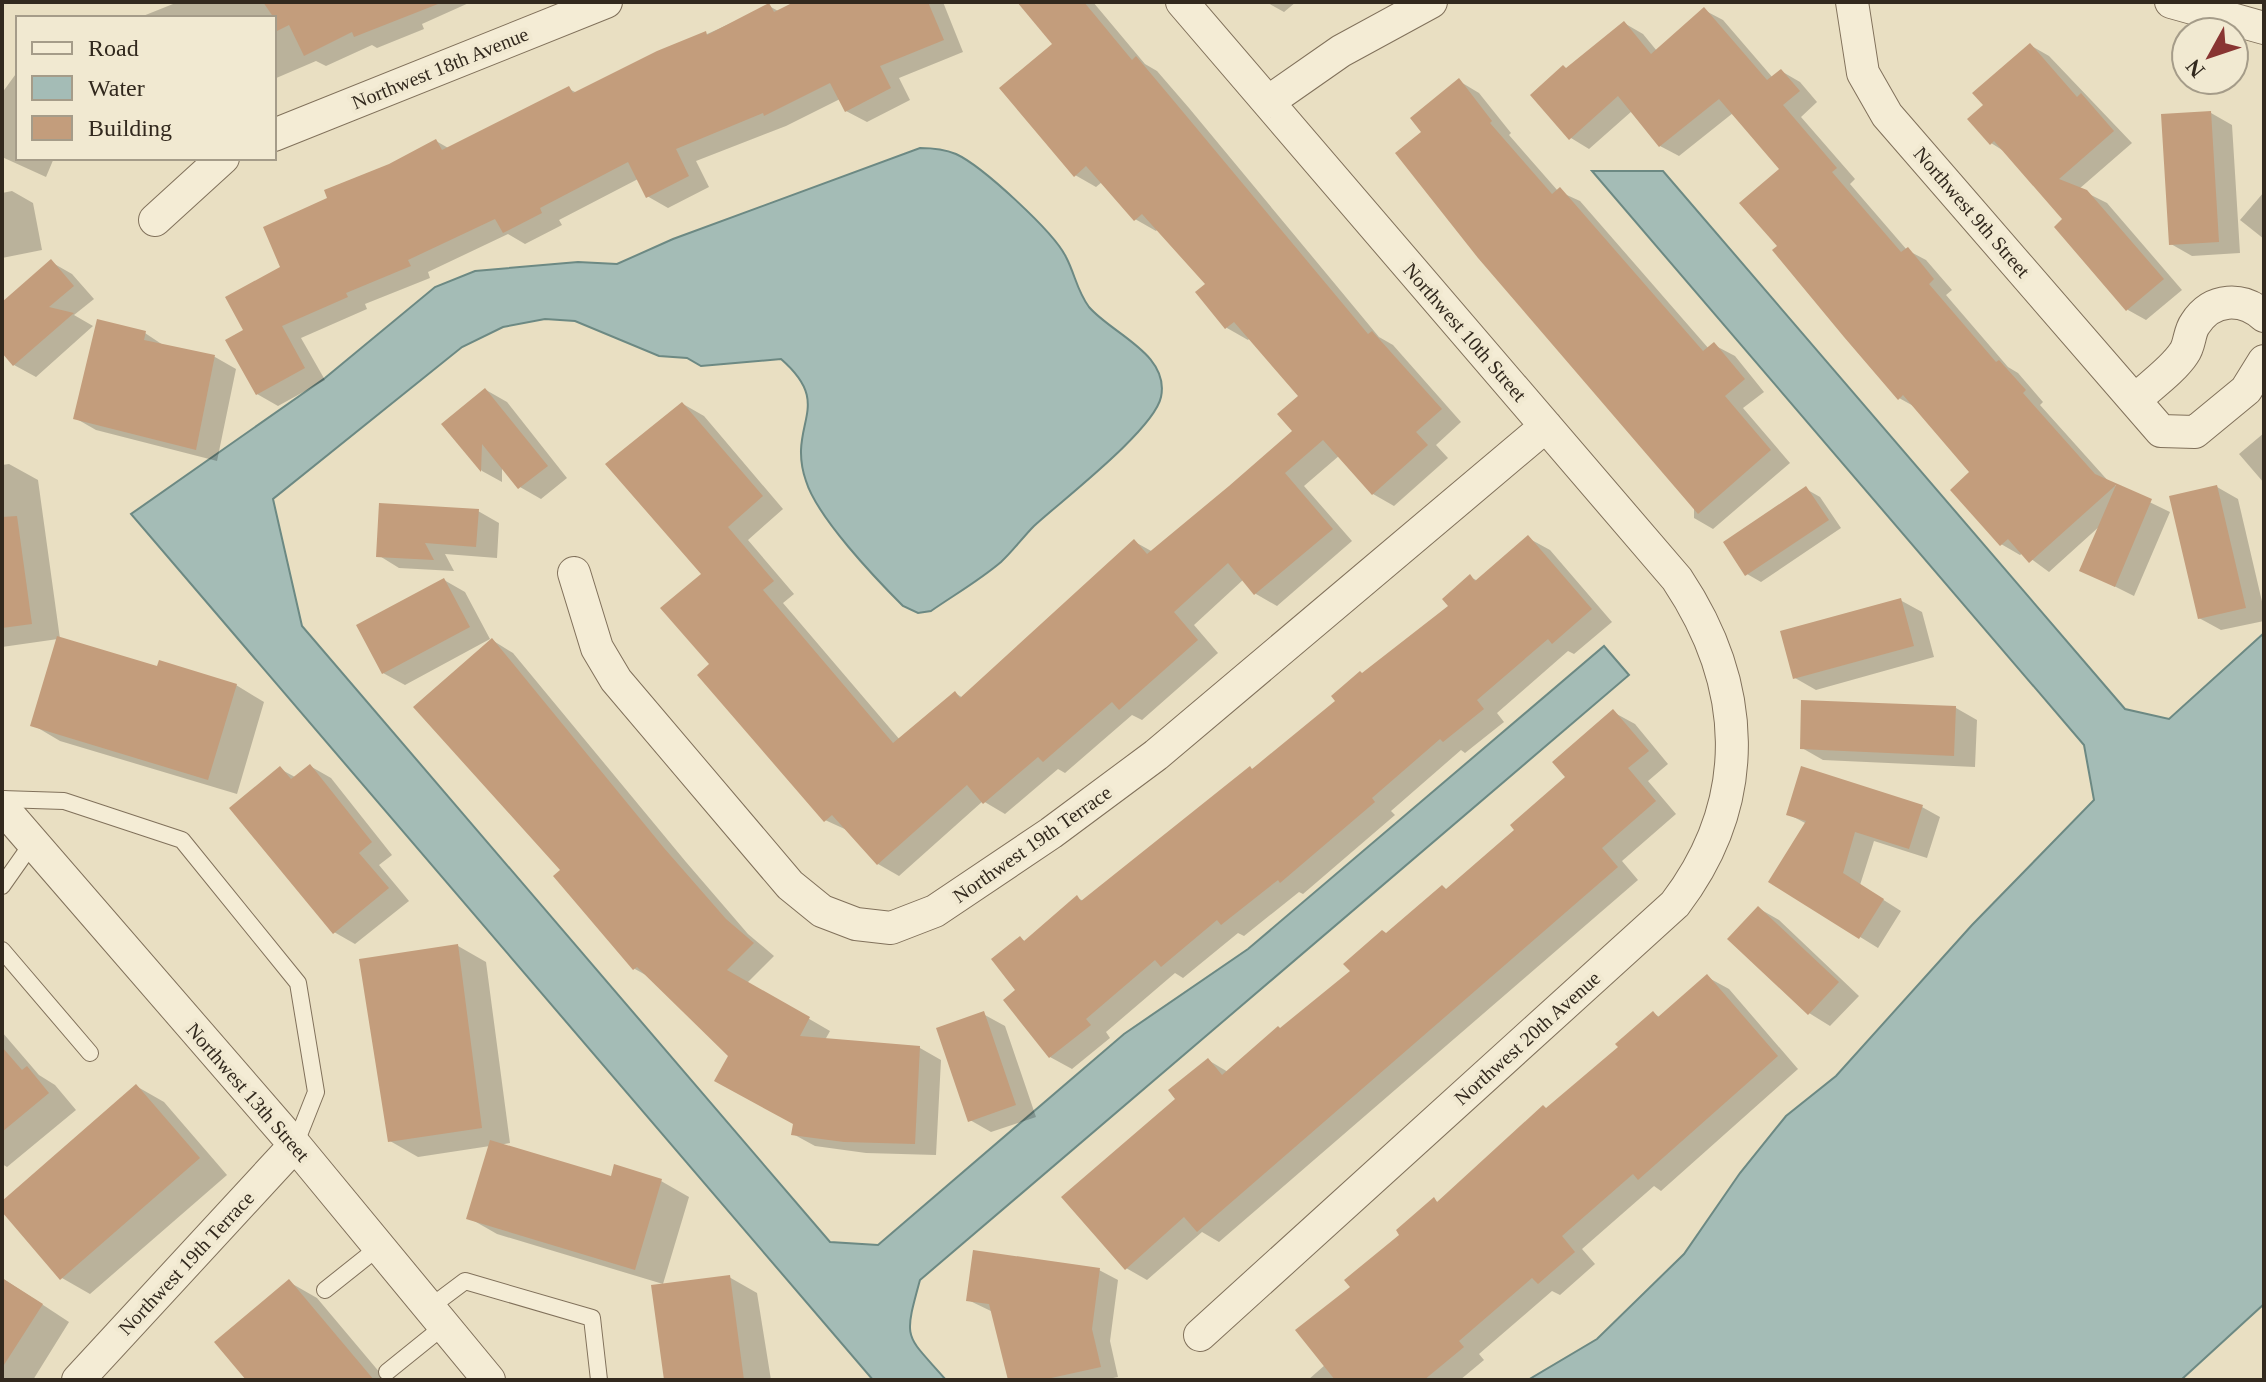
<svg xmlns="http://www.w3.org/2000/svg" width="2266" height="1382" viewBox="0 0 2266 1382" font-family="'Times New Roman',serif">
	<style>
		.water { fill: #a4bcb6; stroke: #6c8983; stroke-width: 2 }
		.shadow { fill: #0003 }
		.building { fill: #c39d7c }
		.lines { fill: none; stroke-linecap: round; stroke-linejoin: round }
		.lane-casing { stroke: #81715b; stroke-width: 18 }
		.street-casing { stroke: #81715b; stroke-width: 34 }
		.lane { stroke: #f4ecd5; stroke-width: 16 }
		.street { stroke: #f4ecd5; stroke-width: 32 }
		.labels { text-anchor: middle; stroke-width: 8; stroke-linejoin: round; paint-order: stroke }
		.street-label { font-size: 20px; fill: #32291e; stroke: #f1e9d1 }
	</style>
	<rect width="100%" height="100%" fill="#e9dfc2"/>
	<path class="water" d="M920,148C933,148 944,149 956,154C982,166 1054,232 1066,257C1075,274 1077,291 1089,307C1112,334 1170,354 1161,397C1154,430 1061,501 1034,526C1023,537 1013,551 1001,562C980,580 954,595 931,611L918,613L903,606C875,578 817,517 806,481C786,423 836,407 781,359L701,366L687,358L659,356L575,321L545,319L503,327L462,347L273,499L302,626L830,1242L878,1245L1124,1034L1248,949L1604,646L1629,675L920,1280C903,1342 905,1333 946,1380H873L131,514L325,378L435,287L475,271L578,262L617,264L673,239Z
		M1592,171H1663L2125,709L2169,719L2264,633V1304L2181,1380H1528L1597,1339L1684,1254L1740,1173L1786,1116L1836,1076L1972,925L2094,800L2084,745Z"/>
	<path class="shadow" d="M178,2H471L422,24L424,29L377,48L372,45L326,66L316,61L274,79V18H138Z
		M798,2H943L963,52L899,78L910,100L867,122L846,111L840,99L786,126L696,161L709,187L668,208L647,196L638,179L559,220L562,225L525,244L508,234L428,272L430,278L365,304L367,309L301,338L325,380L278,406L257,394L246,331L330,199L436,141L450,149L569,89L577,93L769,6L780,12Z
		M1019,2H1093L1145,64L1157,71L1189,108L1379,337L1393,345L1461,422L1436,445L1448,458L1394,506L1373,494L1340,455L1304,486L1352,541L1277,606L1256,594L1244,579L1194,625L1218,653L1142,720L1132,715L1065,773L1058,769L1005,814L983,801L899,876L878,864L849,831L825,820L712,664L683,404L704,416L783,509L748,540L794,594L783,603L900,740L955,693L963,698L1135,542L1153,552L1295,431L1301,396L1250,338L1248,340L1227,328L1208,284L1158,229L1156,231L1135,219L1102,182L1096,187L1075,175L1055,44Z
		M1266,2H1296L1284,12Z
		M1704,10L1723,20L1773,78L1781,71L1800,82L1817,102L1801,117L1855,179L1850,184L1907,250L1926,260L1952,290L1946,295L2008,367L2018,373L2043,402L2040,405L2110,483L2170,512L2134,596L2082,570L2101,525L2049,572L2023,553L2020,555L2001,544L1972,472L1917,408L1899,398L1780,246L1781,169L1733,113L1679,156L1660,146L1632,111L1589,149L1571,138L1567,69L1624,23L1643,34L1657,51Z
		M2030,45L2049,56L2132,143L2079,189L2107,203L2182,290L2146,320L2128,310L2065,220L2007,153L1991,143L1986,106Z
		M18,71V158H54L46,177L2,157V93Z
		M1459,81L1479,93L1511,133L1509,135L1558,191L1580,201L1709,349L1714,345L1735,356L1764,392L1743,408L1790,463L1713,529L1694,518V506L1423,132Z
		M2211,113L2232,125L2240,253L2192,256L2171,244Z
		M12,191L33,203L42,250L2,258V193Z
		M2264,192V239L2240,220Z
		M51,262L72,274L94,299L74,315L93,326L36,377L14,365L2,350V304Z
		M145,333L166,347L215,357L236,369L217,461L96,430L75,418Z
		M486,390L507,402L567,478L541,499L520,487L502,466V482L482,471L444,424Z
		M2264,433V483L2239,454Z
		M9,464L38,480L60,639L159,668L236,685L264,702L237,794L60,741L33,725L58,639L2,647V465Z
		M2217,487L2238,499L2264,610V621L2221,630L2199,618Z
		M1806,489L1820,497L1841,528L1761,582L1747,574Z
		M478,511L499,523L497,558L445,554L454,571L399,568L378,555Z
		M1528,538L1550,550L1612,622L1574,654L1568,651L1497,713L1504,722L1465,753L1461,750L1391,811L1395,815L1303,894L1299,892L1244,936L1238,933L1183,978L1175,973L1106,1032L1110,1038L1072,1069L1050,1057L1018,990L1020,938L1026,942L1077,898L1084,901L1254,770L1338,701L1363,675L1451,606L1470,577L1478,581Z
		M444,580L465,592L490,639L405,685L383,673Z
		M1900,600L1922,612L1934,657L1816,690L1795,678Z
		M492,640L513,653L686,862L748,934L774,956L747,983L830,1031L825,1040L920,1048L941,1060L936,1155L866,1153L815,1146L793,1134L795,1124L731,1056L651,978L635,969L563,870Z
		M1956,708L1977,720L1975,767L1823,760L1802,748Z
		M1613,712L1635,724L1668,764L1648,781L1676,814L1622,861L1638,880L1219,1242L1202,1232L1147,1280L1126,1268L1178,1099L1208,1060L1228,1072L1353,972L1387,935L1448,890L1517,830L1568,778Z
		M310,766L331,778L392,855L379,865L409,901L355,944L334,932L280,769L295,777Z
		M1922,807L1940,817L1927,858L1874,841L1860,885L1901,911L1878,948L1771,882L1807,824L1788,814Z
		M1758,908L1779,920L1859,996L1830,1026L1809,1013Z
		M458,946L486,962L510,1143L499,1145L612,1179L661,1181L689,1197L663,1284L497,1234L469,1218L490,1146L418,1157L390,1141Z
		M1707,977L1729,989L1798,1069L1661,1191L1654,1186L1582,1249L1595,1264L1560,1295L1552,1291L1479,1354L1484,1360L1460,1380H1308L1325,1365L1352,1287L1434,1200L1439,1203L1620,1047L1653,1013L1661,1018Z
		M983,1014L1005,1026L1036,1117L991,1132L970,1120Z
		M2,1032L39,1075L55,1085L76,1110L7,1167L2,1164Z
		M136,1086L164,1102L227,1175L90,1294L62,1278L2,1209V1204Z
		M1099,1270L1118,1280L1110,1341L1118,1377L1103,1380H1010L993,1312L968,1300Z
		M729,1277L757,1293L771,1380H666Z
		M2,1278L69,1322L33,1380H2Z
		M289,1282L317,1298L386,1380H249Z"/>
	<path class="building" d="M263,2H438V4L354,37L352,32L304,56L289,25L277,31L274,18Z
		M794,2H928L944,40L880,66L891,88L845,112L830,83L764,116L763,113L676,149L689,176L646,198L628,162L540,208L542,213L503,233L495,219L408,260L411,266L346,293L348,297L282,326L305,368L256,395L225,340L243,330L225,297L280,267L263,227L327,198L324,190L389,164L436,139L442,150L569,86L573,93L657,51L706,31L707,35L769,3L774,12Z
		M1017,2H1084L1132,60L1136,56L1168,94L1368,334L1372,331L1442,409L1416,432L1428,445L1372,495L1323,440L1285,473L1333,529L1254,595L1228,563L1174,612L1198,640L1119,710L1112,702L1043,762L1038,757L983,804L967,785L877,865L832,815L824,822L697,675L709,664L660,608L701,574L605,464L682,402L763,496L728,527L774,581L763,590L893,743L955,691L960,698L1134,539L1147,554L1229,486L1292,431L1277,414L1298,396L1234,322L1225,329L1195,292L1205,284L1142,214L1134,221L1086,166L1074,177L999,88L1052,44Z
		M1704,7L1767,80L1781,69L1800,91L1783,105L1837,168L1832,172L1901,252L1908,247L1934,279L1929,284L1996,362L1999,360L2026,390L2023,393L2095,474L2152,499L2115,587L2079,571L2116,485L2029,563L2008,539L2000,546L1950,490L1969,472L1903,395L1898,400L1844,337L1772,250L1777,246L1739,203L1779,169L1719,99L1659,147L1618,96L1569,140L1530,95L1563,65L1566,68L1624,21L1651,54Z
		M2030,43L2077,97L2081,93L2114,131L2059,179L2087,190L2164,279L2126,311L2054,227L2062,219L1994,141L1990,145L1967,119L1983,105L1972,93Z
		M1459,78L1492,121L1490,123L1552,194L1560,187L1703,351L1714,342L1745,379L1725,396L1771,450L1698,514L1478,258L1395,153L1421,132L1410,118Z
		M2211,111L2219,242L2169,245L2161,114Z
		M51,259L74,286L49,307L74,313L13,366L2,353V302Z
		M97,319L146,331L144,340L215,355L196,450L73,419Z
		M485,388L548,466L518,489L482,444L481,472L441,424Z
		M2217,485L2246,608L2198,619L2169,496Z
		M1806,486L1829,520L1745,576L1723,542Z
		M379,503L479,509L476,547L425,543L434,560L376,557Z
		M17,516L32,624L2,628V517Z
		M1528,535L1592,609L1552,644L1548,639L1477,700L1484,709L1443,742L1440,739L1372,798L1375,802L1280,883L1278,880L1221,925L1217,920L1161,967L1155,960L1086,1019L1091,1025L1049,1058L1003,1000L1015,990L991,959L1020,936L1024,941L1077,895L1081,901L1250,766L1252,769L1335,701L1331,696L1360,671L1362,673L1448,606L1442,599L1470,574L1475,581Z
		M444,578L470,627L382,674L356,625Z
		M1901,598L1914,646L1793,679L1780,631Z
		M57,636L157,666L159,660L237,684L208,780L30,726Z
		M492,638L664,848L726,919L754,943L727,970L810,1017L800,1036L920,1046L915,1144L844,1142L791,1135L793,1124L714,1081L728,1056L637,967L633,970L553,876L560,870L413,707Z
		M1801,700L1956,706L1954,756L1800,749Z
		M1613,709L1649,751L1628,768L1656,801L1602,848L1618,867L1197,1232L1184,1217L1125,1270L1061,1197L1175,1099L1168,1090L1208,1058L1222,1075L1278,1026L1280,1028L1350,971L1343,964L1382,930L1386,933L1442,885L1446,889L1514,830L1510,825L1565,777L1552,762Z
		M310,764L372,842L359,853L389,888L333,934L229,808L280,766L291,779Z
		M1801,766L1923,805L1909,849L1855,832L1843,873L1884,899L1859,939L1768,882L1806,821L1786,815Z
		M1758,906L1839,982L1808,1015L1727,939Z
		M458,944L482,1128L388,1142L359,959Z
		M1707,974L1778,1056L1638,1180L1633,1174L1562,1236L1575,1252L1538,1284L1532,1278L1459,1341L1464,1347L1424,1380H1335L1295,1330L1350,1287L1344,1280L1399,1235L1396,1230L1434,1197L1437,1202L1543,1105L1546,1108L1618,1047L1615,1044L1653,1011L1658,1017Z
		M984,1011L1016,1105L968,1122L936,1028Z
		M2,1047L22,1070L27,1066L49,1093L2,1132Z
		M136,1084L200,1158L60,1280L2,1212V1201Z
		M490,1140L611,1176L614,1164L662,1179L635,1270L466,1219Z
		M973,1250L1100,1268L1092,1329L1101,1367L1042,1380H1008L989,1304L966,1301Z
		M730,1275L744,1380H664L651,1285Z
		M2,1278L43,1304L2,1368Z
		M289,1279L374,1380H246L214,1342Z"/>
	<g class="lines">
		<g class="lane-casing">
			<path id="lane" d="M2,799L64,801L182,840L298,983L316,1092L295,1145
				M2,886L33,842
				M2,950L90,1053
				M325,1290L379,1247
				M429,1308L465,1281L592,1318L599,1380
				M387,1372L444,1326"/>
		</g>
		<g class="street-casing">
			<path id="street" d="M1182,2L1677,579C1747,684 1754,800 1675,904L1200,1335
				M1852,2L1863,73L1887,115L2161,431L2195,432L2246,390L2264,361
				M2171,2L2264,28
				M1268,102L1341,51L1431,2
				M274,135L606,2
				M155,220L223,158
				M2135,400C2150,386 2173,370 2184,353C2190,345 2189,332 2195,324C2212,297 2243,297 2264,316
				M574,573L597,648L616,680L790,885L822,911L856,924L891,928L935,911L1051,833L1156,755L1546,426
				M2,807L295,1145L489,1380
				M78,1380L295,1145"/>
		</g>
		<use href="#lane" class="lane"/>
		<use href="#street" class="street"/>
	</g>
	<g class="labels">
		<g class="street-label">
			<text transform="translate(440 68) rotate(-22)" y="7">Northwest 18th Avenue</text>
			<text transform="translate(1972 212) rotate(49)" y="7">Northwest 9th Street</text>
			<text transform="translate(1465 332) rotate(49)" y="7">Northwest 10th Street</text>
			<text transform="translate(1032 844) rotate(-35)" y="7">Northwest 19th Terrace</text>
			<text transform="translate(1527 1038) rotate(-42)" y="7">Northwest 20th Avenue</text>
			<text transform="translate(248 1092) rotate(49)" y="7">Northwest 13th Street</text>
			<text transform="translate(186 1263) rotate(-47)" y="7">Northwest 19th Terrace</text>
		</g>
	</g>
	<rect width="2266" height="1382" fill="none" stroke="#32291e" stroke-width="8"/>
	<rect x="16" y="16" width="260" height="144" fill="#f1e9d1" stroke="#a59c89" stroke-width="2"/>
	<rect x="32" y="42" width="40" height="12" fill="#f4ecd5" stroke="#a59c89" stroke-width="2"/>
	<text x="88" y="56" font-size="24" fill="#32291e">Road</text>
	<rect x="32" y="76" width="40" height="24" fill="#a4bcb6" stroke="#a59c89" stroke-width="2"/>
	<text x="88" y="96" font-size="24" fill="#32291e">Water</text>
	<rect x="32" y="116" width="40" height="24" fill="#c39d7c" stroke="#a59c89" stroke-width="2"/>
	<text x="88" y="136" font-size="24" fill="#32291e">Building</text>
	<g transform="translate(2210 56) rotate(230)"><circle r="38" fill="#f1e9d1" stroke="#a59c89" stroke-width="2"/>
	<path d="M0-6L14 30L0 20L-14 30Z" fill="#893532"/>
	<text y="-12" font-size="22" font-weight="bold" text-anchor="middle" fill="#32291e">N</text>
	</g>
</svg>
